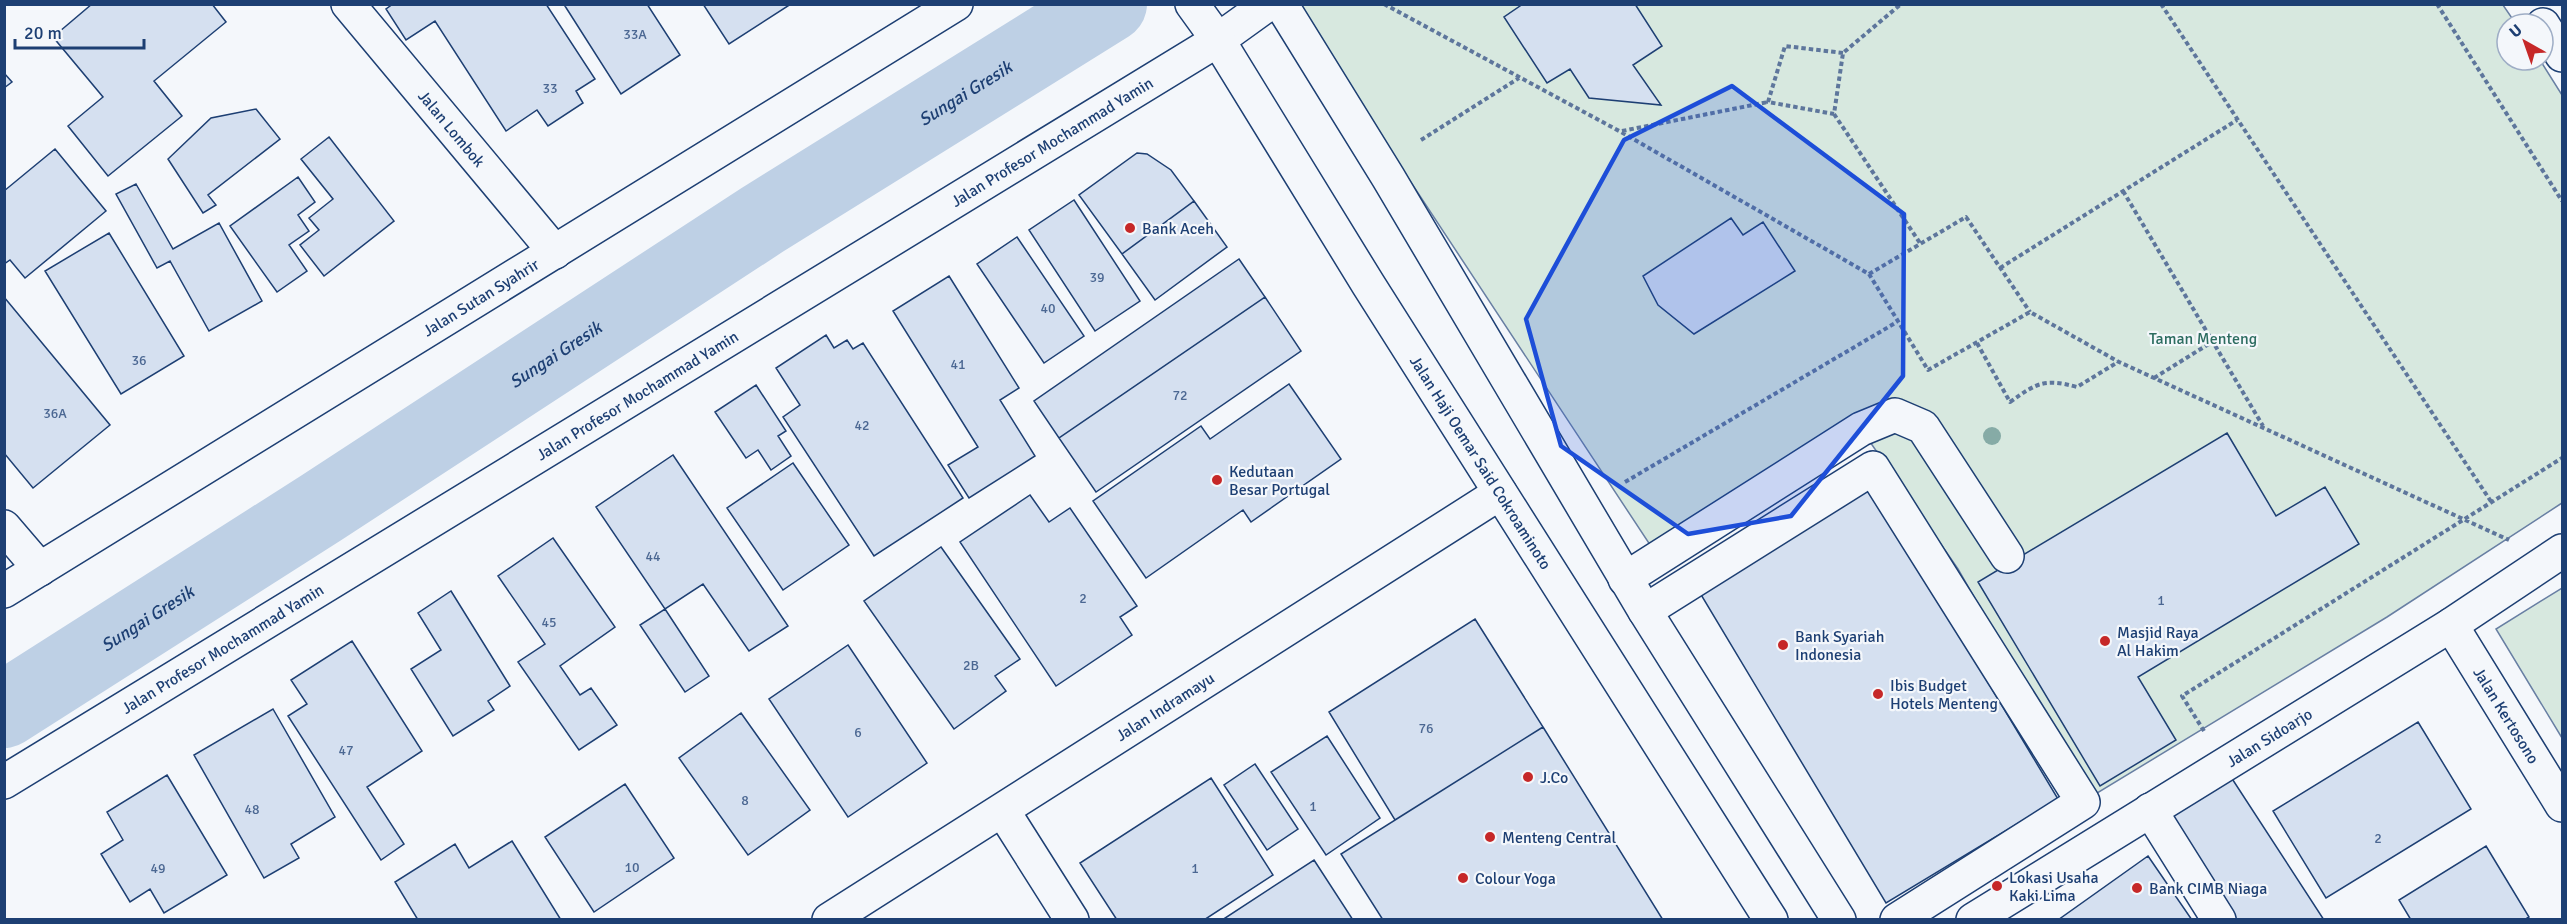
<svg xmlns="http://www.w3.org/2000/svg" width="2567" height="924" viewBox="0 0 2567 924" font-family="Signika,sans-serif">
	<style>
		.green { fill: #d7e8df; stroke: #687fa3; stroke-width: 1.5 }
		.lines { fill: none; stroke-linecap: round; stroke-linejoin: round }
		.river { stroke: #bed0e5; stroke-width: 76 }
		.building { fill: #d5e0f0; stroke: #1d3f73; stroke-width: 1.5 }
		.minor-casing { stroke: #1d3f73; stroke-width: 36 }
		.major-casing { stroke: #1d3f73; stroke-width: 36 }
		.path { stroke: #5e769c; stroke-width: 4; stroke-dasharray: 4.5 3; stroke-linecap: butt }
		.minor { stroke: #f4f7fb; stroke-width: 33 }
		.major { stroke: #f4f7fb; stroke-width: 33 }
		.tree { fill: #86aba6 }
		.marked { fill: #1d4ed8; fill-opacity: 0.2; stroke: #1d4ed8; stroke-width: 4.5; stroke-linejoin: round }
		.poi-dot { fill: #c62828; stroke: #f4f7fb; stroke-width: 2 }
		.labels { text-anchor: middle; stroke-width: 4.5; stroke-linejoin: round; paint-order: stroke }
		.number-label { font-size: 14px; fill: #4b6792 }
		.street-label { font-size: 16px; fill: #1d3f73; stroke: #f4f7fb }
		.poi-label { font-size: 16px; fill: #1d3f73; stroke: #f4f7fb; text-anchor: start }
		.park-label { font-size: 16px; fill: #2c6c60; stroke: #f4f7fb }
		.water-label { font-size: 18px; font-style: italic; fill: #1d3f73; stroke: #f4f7fb }
	</style>
	<rect width="100%" height="100%" fill="#f4f7fb"/>
	<path class="green" d="M1302,4L2503,5L2516,24H2507V60H2540L2562,95V503L2387,617L2089,798L1958,569L1868,439L1662,563L1296,8Z
		M2562,588V738L2496,629Z"/>
	<g class="lines">
		<path class="river" id="s1" d="M4,710L321,508L762,220L1109,4"/>
	</g>
	<path class="building" d="M92,4H212L226,22L154,81L182,116L108,176L68,126L103,97L53,37Z
		M393,4H546L595,79L576,91L583,103L548,126L537,110L506,131L435,21L406,40L386,9Z
		M567,4H647L680,55L621,94L565,6Z
		M703,4H791L729,44Z
		M1523,4H1635L1662,46L1633,65L1661,105L1589,98L1570,69L1547,83L1504,17Z
		M4,73L12,82L4,88Z
		M256,109L280,139L208,195L216,205L203,213L168,159L211,118Z
		M329,137L394,221L324,276L300,245L319,230L309,218L333,199L301,159Z
		M55,149L106,211L25,278L10,260L4,264V191Z
		M1137,153L1147,154L1171,170L1194,201L1122,254L1079,195Z
		M298,177L315,202L298,215L309,231L289,245L307,271L277,292L230,226Z
		M136,184L173,249L219,223L262,301L209,331L170,261L157,268L116,194Z
		M1074,200L1140,301L1095,331L1029,230Z
		M1194,201L1227,247L1155,300L1122,254Z
		M1731,218L1743,235L1763,222L1795,271L1694,334L1658,305L1643,276Z
		M109,233L184,356L121,394L45,271Z
		M1017,237L1084,336L1044,363L977,264Z
		M1239,259L1265,297L1059,438L1034,401Z
		M949,276L1019,388L1000,400L1035,456L969,498L948,465L978,447L893,311Z
		M4,297L110,425L33,488L4,453Z
		M1265,297L1301,351L1096,492L1059,438Z
		M826,335L834,348L847,340L853,349L863,343L963,498L874,556L783,417L800,405L776,368Z
		M1289,384L1341,459L1251,522L1243,510L1146,578L1093,501L1201,426L1210,439Z
		M756,385L786,431L778,436L791,456L771,470L758,450L746,458L715,412Z
		M2227,433L2276,516L2325,487L2359,544L2138,677L2176,740L2100,786L1978,582Z
		M673,455L788,626L749,651L703,584L665,609L596,507Z
		M793,463L849,545L783,590L727,508Z
		M1869,484L2058,799L1886,903L1697,588Z
		M1030,495L1049,522L1070,508L1137,606L1120,617L1132,635L1056,686L960,542Z
		M553,538L615,627L560,666L580,695L591,688L617,725L579,750L518,662L545,644L498,576Z
		M941,547L1020,659L995,676L1006,691L954,729L864,601Z
		M451,591L510,686L488,701L494,710L453,736L411,669L441,650L418,613Z
		M665,609L709,676L685,692L640,625Z
		M1475,619L1543,727L1395,820L1329,712Z
		M352,641L422,751L367,787L404,844L381,860L288,716L307,704L291,680Z
		M848,645L927,763L848,817L769,699Z
		M273,709L335,817L291,844L299,858L264,878L194,755Z
		M741,713L810,810L748,855L679,758Z
		M2418,722L2471,809L2326,898L2273,811Z
		M1543,727L1663,920H1383L1341,854Z
		M1327,736L1380,818L1326,855L1271,772Z
		M1255,764L1298,829L1267,850L1224,785Z
		M2229,774L2324,920H2234L2166,816Z
		M167,775L227,875L164,913L150,889L130,902L101,854L123,840L107,812Z
		M1211,778L1273,875L1204,920H1117L1080,863Z
		M625,784L674,858L594,912L545,837Z
		M512,841L561,920H418L395,882L455,844L469,868Z
		M2486,846L2529,917L2524,920H2411L2399,900Z
		M2148,856L2192,920H2058Z
		M1314,860L1353,920H1222Z"/>
	<g class="lines">
		<g class="minor-casing">
			<g id="minor">
				<path id="s2" d="M348,4L555,252"/>
				<path d="M2543,25L2562,55"/>
				<path d="M4,527L40,569"/>
				<path d="M1625,579L1861,429L1895,415L1923,427L2007,556"/>
				<path id="s3" d="M4,591L956,4"/>
				<path d="M1645,611L1873,468L2083,802L1897,920"/>
				<path id="s4" d="M2451,625L2562,805"/>
				<path id="s5" d="M4,782L1218,40L1268,4"/>
				<path d="M2150,810L2219,920"/>
				<path d="M1003,811L1072,920"/>
				<path id="s6" d="M829,920L1500,493"/>
				<path id="s7" d="M1973,920L2451,625L2562,551"/>
			</g>
		</g>
		<g class="major-casing">
			<g id="major">
				<path id="s8" d="M1192,4L1218,40L1368,284L1771,920"/>
				<path d="M1281,4L1388,177L1645,611L1839,920"/>
			</g>
		</g>
		<path class="path" d="M1384,4L1621,132L1869,274L1928,370L2030,312L2119,362L2509,540
			M2161,4L2492,503
			M2437,4L2562,201
			M1843,53L1785,46L1768,102L1834,114L1843,53L1901,4
			M1834,114L1920,243
			M1622,131L1768,102
			M1421,140L1519,78
			M2123,191L2263,426
			M2000,268L2237,120
			M1869,274L1966,217L2030,312
			M1977,343L2010,402C2037,383 2044,378 2077,387L2118,362
			M2154,378L2212,342
			M1625,482L1897,322
			M2204,731L2182,696L2562,458"/>
		<use href="#minor" class="minor"/>
		<use href="#major" class="major"/>
	</g>
	<circle class="tree" cx="1992" cy="436" r="9"/>
	<path class="marked" d="M1732,86L1904,214L1903,376L1791,516L1688,534L1561,446L1526,319L1624,140Z"/>
	<g class="poi-dot">
		<circle cx="1130" cy="228" r="6"/>
		<circle cx="1217" cy="480" r="6"/>
		<circle cx="2105" cy="641" r="6"/>
		<circle cx="1783" cy="645" r="6"/>
		<circle cx="1878" cy="694" r="6"/>
		<circle cx="1528" cy="777" r="6"/>
		<circle cx="1490" cy="837" r="6"/>
		<circle cx="1463" cy="878" r="6"/>
		<circle cx="1997" cy="886" r="6"/>
		<circle cx="2137" cy="888" r="6"/>
	</g>
	<g class="labels">
		<g class="number-label">
			<text x="635" y="39">33A</text>
			<text x="550" y="93">33</text>
			<text x="1097" y="282">39</text>
			<text x="1048" y="313">40</text>
			<text x="139" y="365">36</text>
			<text x="958" y="369">41</text>
			<text x="1180" y="400">72</text>
			<text x="55" y="418">36A</text>
			<text x="862" y="430">42</text>
			<text x="653" y="561">44</text>
			<text x="1083" y="603">2</text>
			<text x="2161" y="605">1</text>
			<text x="549" y="627">45</text>
			<text x="971" y="670">2B</text>
			<text x="1426" y="733">76</text>
			<text x="858" y="737">6</text>
			<text x="346" y="755">47</text>
			<text x="745" y="805">8</text>
			<text x="1313" y="811">1</text>
			<text x="252" y="814">48</text>
			<text x="2378" y="843">2</text>
			<text x="632" y="872">10</text>
			<text x="158" y="873">49</text>
			<text x="1195" y="873">1</text>
		</g>
		<g class="street-label">
			<text dy="6" stroke="none"><textPath href="#s2" startOffset="162">Jalan Lombok</textPath></text>
			<text dy="6" stroke="none"><textPath href="#s5" startOffset="1228">Jalan Profesor Mochammad Yamin</textPath></text>
			<text dy="6" stroke="none"><textPath href="#s3" startOffset="560">Jalan Sutan Syahrir</textPath></text>
			<text dy="6" stroke="none"><textPath href="#s5" startOffset="742">Jalan Profesor Mochammad Yamin</textPath></text>
			<text dy="6" stroke="none"><textPath href="#s8" startOffset="542">Jalan Haji Oemar Said Cokroaminoto</textPath></text>
			<text dy="6" stroke="none"><textPath href="#s5" startOffset="256">Jalan Profesor Mochammad Yamin</textPath></text>
			<text dy="6" stroke="none"><textPath href="#s6" startOffset="398">Jalan Indramayu</textPath></text>
			<text dy="6" stroke="none"><textPath href="#s4" startOffset="106">Jalan Kertosono</textPath></text>
			<text dy="6" stroke="none"><textPath href="#s7" startOffset="348">Jalan Sidoarjo</textPath></text>
		</g>
		<g class="poi-label">
			<text x="1142" y="234">Bank Aceh</text>
			<text x="1229" y="477">Kedutaan<tspan x="1229" dy="18">Besar Portugal</tspan></text>
			<text x="2117" y="638">Masjid Raya<tspan x="2117" dy="18">Al Hakim</tspan></text>
			<text x="1795" y="642">Bank Syariah<tspan x="1795" dy="18">Indonesia</tspan></text>
			<text x="1890" y="691">Ibis Budget<tspan x="1890" dy="18">Hotels Menteng</tspan></text>
			<text x="1540" y="783">J.Co</text>
			<text x="1502" y="843">Menteng Central</text>
			<text x="2009" y="883">Lokasi Usaha<tspan x="2009" dy="18">Kaki Lima</tspan></text>
			<text x="1475" y="884">Colour Yoga</text>
			<text x="2149" y="894">Bank CIMB Niaga</text>
		</g>
		<g class="park-label">
			<text x="2203" y="344">Taman Menteng</text>
		</g>
		<g class="water-label">
			<text dy="6" stroke="none"><textPath href="#s1" startOffset="1142">Sungai Gresik</textPath></text>
			<text dy="6" stroke="none"><textPath href="#s1" startOffset="656">Sungai Gresik</textPath></text>
			<text dy="6" stroke="none"><textPath href="#s1" startOffset="170">Sungai Gresik</textPath></text>
		</g>
	</g>
	<rect width="2567" height="924" fill="none" stroke="#1d3f73" stroke-width="12"/>
	<g transform="translate(2525 42) rotate(320)"><circle r="28" fill="#f4f7fb" stroke="#9eadc5" stroke-width="1.5"/>
	<path d="M0-4.5L10 22L0 15L-10 22Z" fill="#c62828"/>
	<text y="-9" font-size="16" font-weight="bold" text-anchor="middle" fill="#1d3f73">U</text>
	</g>
	<path d="M15 39v9h129v-9" fill="none" stroke="#1d3f73" stroke-width="3"/>
	<text x="24" y="39" font-size="18" fill="#1d3f73" stroke="#f4f7fb" stroke-width="4.5" paint-order="stroke">20 m</text>
</svg>
